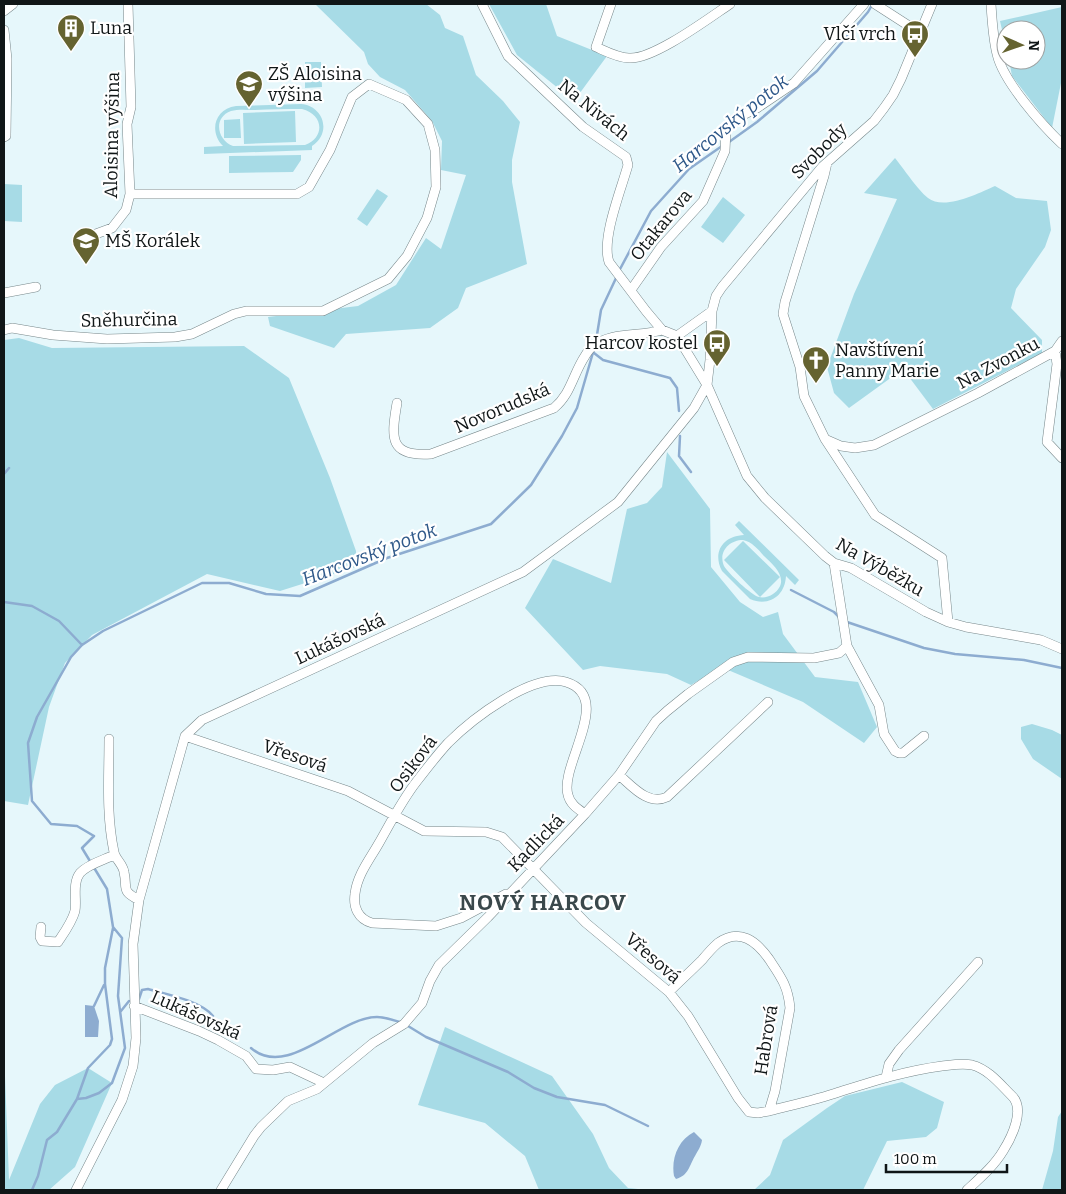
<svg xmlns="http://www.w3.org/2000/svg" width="1066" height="1194" viewBox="0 0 1066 1194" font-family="Bitter,serif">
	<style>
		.green { fill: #a7dbe6; fill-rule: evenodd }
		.water { fill: #8dacd0 }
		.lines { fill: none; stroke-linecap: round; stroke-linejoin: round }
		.stream { stroke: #8dacd0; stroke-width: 2.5 }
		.minor-casing { stroke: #78888b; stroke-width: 10 }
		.minor { stroke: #fff; stroke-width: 9 }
		.labels { text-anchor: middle; stroke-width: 4.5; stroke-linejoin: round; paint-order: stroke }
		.poi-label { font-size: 18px; fill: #101617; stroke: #fff; text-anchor: start }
		.street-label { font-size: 18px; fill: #101617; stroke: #fff }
		.water-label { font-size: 19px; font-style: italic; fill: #2e5889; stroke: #fff }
		.district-label { font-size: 22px; font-weight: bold; letter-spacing: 1px; fill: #3a484b; stroke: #fff }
	</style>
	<rect width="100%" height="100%" fill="#e6f7fb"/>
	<path class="green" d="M315,4H426L440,15L445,28L463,36L476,75L503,101L520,122L512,160V182L527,264L466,288L458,308L430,328L346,334L334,348L270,326L268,317L358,306L396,285L426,238L441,249L466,175L441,170L442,141L432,121L405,90L380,77L368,64L364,52Z
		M489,4H546L557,36L607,56L574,101L517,55Z
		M1062,7V78L1052,128L1012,76L1009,60H1036V30H1006V47L1000,21Z
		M305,62H321L322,87L305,88Z
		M301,104C324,106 332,133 312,146V150L204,154V147L223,146C209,132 214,109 236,106ZM302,109C323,114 326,137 305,145L233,146C218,141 212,118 231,111C238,109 247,110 255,110C271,109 286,109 302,109Z
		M295,111L296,142L244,144L243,113Z
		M240,119L241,138H224V120Z
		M301,155V160L293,172L229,173V156Z
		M895,158C903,168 918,190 928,198C944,211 979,193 995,186L1016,198L1047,201L1051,230L1045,247L1016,289L1011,308L1042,340V353L933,409L903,369L849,408L834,393L827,367L854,294L897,199L864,193Z
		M4,184L22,185V222L4,221Z
		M377,189L388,196L367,226L357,219Z
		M723,197L745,215L723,243L701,227Z
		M19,338L52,348L244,346L289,378L330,478L356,551V567L280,591L207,574L92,635L65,663L49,707L28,805L4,801V340Z
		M667,452L710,509L711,567L740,602L763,617L778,612L783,634L815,677L858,682L877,727L864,743L803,702L721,667L691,685L667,674L600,666L583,670L525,608L553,559L611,583L627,509L647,503L662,487Z
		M739,521L799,580L795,585L786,576C785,596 769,607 750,599L722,571C712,552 723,536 744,535L735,525ZM743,540C752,542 758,549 764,556C775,566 791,581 773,594C769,597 763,598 759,597C751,595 728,573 724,566C718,552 729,540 743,540Z
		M743,541L780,577L760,597L724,560Z
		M1032,724L1052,730L1062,735V779L1033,759L1021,739V727Z
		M445,1027L552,1076L593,1134L609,1168L628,1188L648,1190H539L525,1156L485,1123L418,1105Z
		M88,1068L112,1083L75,1167L49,1190H4V1075L5,1076L9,1180L40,1104L55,1085Z
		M902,1082L944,1102L937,1128L926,1137L887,1141L863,1190H754L770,1175L783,1140L827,1108L845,1096Z
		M1062,1111V1190H1042L1053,1151L1058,1117Z"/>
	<path class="water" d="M85,1005L94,1006L99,1021L98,1037H85Z
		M694,1132L702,1140C701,1147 698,1150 695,1156C689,1166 689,1175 676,1179L674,1176C671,1159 678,1140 694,1132Z"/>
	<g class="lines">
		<path class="stream" d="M729,142L757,122L817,71L868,12L872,5
			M619,271L651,211L689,169L722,146
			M596,341L601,310L617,276
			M594,353L603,360L670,378L677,388L679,411
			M680,436L679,456L691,472
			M4,474L9,468
			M791,590L834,612L839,617
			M4,602L32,606L59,621L82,645
			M847,622L924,648L955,654L1024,660L1062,668
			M139,999L142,990L148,989C166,994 201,1001 213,1016
			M94,1006L104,985
			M121,1011L129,1001
			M408,1026L426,1037L508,1072L534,1088L557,1097L605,1105L648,1126
			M251,1048C288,1080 338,1017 377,1017C384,1017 393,1020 400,1022
			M77,1099L88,1068L110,1045L112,1039L105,984V968L113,928
			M32,1190L38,1176L47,1140L57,1132L77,1099L86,1098L99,1093L112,1083L125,1048L118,996L122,938L113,927L107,889L82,848L94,836L77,826L51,824L32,801L28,743L37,717L71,657L82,645L103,631L202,583H229L266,594L300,596L387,558L491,524L531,485L562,436L577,408L594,349"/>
		<g class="minor-casing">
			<path id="minor" d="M482,4L508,56L583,127L626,157L628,165C621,190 601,239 609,262L646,311L662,330L677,336L707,385L747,476L765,498L825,556L834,563L851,568L926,612L948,622L966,627L1041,640L1062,649
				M611,4L596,47C605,51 618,58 629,58C653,60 709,18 730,4
				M875,4L920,33
				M991,4C992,20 993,38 997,54C1003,81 1041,124 1062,144
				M4,11L13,4
				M4,30L7,59L6,136L4,137
				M827,163L824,176L785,302L783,314L800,367L804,396L825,439L875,515L942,558L948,622
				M80,237L93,235L112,228L126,210L130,194L127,124L131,107L128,4
				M631,290L661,247L703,201L725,151L726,129L733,120L757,108L794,83L864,4
				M4,293L36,287
				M4,330L12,328L53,335L107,339L175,337L192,334L234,314L246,311H323L388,279L407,256L427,218L436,187L435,150L428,124L406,100L369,84L352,97L330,150L309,187L297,194H130
				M677,336L712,311
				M1055,351L1057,364L1047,442L1062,458
				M397,403C391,438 389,457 431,454L554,408C571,394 573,374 585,356C587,353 589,349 592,347C611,331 641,337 662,330
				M825,439L841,446L855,448L874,445L978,393L1055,351L1062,341
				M834,563L847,646L879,705L884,734L895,751L899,753H903L924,736
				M185,736L348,791L424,831L486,832L502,837L586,923L669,992L688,1016L738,1098L749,1112L758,1113L769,1111C792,1105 816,1100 839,1092C874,1081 905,1071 942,1066C951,1065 962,1063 972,1065C988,1069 1000,1084 1011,1095C1026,1108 1012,1137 1003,1151C994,1166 980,1178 967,1190
				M109,739C109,777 106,814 114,852C115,859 123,864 124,872C128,889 120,890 139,900
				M619,775C632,786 648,806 667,797L768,702
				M506,894L461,918L436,926L372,923C358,919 353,907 355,894C357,875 370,859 379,843C391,822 402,800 417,781C427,768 437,755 448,743C471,720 532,672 566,682C615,697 559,765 568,795C570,804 578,809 585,814
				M41,927L40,937L42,941L58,942C64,933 72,922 75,911C77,900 72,883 80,873C88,864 104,860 114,855
				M669,992C680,981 691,971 702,960C707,954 712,948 718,943C740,927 757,942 769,959C781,977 788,986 790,1008L775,1091L769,1111
				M134,1006L199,1031L218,1040L246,1056L256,1069L273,1070L290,1067L324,1083
				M886,1077L889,1064L899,1050L978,962
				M76,1190L122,1100L133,1066L136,1038L133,944L139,900L185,736L202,720L523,572L618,502L694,408L707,385L710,360L712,311L716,296L722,287L823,166L874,121L884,108L893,95L901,79L932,4
				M221,1190L254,1136L261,1127L288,1101L317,1089L373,1043L404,1024L422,1003L430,981L439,965L488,917L585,814L619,775L656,721L667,711L688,694L733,662L748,657L814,658L839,653L847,646"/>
		</g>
		<use href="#minor" class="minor"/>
	</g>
	<defs>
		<g id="building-pin" transform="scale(1.4375)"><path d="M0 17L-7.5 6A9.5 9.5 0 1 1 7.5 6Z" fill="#656330" stroke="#fff"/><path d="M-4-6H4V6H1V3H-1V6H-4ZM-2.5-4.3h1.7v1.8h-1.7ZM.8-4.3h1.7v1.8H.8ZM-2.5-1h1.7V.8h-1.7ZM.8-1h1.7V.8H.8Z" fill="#fff"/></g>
		<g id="bus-pin" transform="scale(1.4375)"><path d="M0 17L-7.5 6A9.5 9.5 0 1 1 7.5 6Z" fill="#656330" stroke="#fff"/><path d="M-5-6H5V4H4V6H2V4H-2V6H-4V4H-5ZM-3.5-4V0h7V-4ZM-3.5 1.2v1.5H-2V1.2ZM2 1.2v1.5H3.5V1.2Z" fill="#fff"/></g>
		<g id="school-pin" transform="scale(1.4375)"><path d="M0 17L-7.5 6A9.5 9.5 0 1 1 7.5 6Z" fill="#656330" stroke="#fff"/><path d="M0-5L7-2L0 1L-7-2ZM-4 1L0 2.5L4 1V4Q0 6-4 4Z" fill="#fff"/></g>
		<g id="church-pin" transform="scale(1.4375)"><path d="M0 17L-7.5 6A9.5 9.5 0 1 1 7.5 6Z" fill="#656330" stroke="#fff"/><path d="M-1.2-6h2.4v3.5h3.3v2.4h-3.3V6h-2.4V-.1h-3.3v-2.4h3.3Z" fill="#fff"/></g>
	</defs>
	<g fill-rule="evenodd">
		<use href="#building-pin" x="71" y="28"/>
		<use href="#bus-pin" x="915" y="34"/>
		<use href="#school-pin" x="249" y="84"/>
		<use href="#school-pin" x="86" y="241"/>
		<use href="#bus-pin" x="717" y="343"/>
		<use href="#church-pin" x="816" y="360"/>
	</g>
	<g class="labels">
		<g class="poi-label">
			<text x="90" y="34">Luna</text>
			<text x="896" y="40" text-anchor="end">Vlčí vrch</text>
			<text x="268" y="80">ZŠ Aloisina<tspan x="268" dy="21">výšina</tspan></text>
			<text x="105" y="247">MŠ Korálek</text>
			<text x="698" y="349" text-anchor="end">Harcov kostel</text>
			<text x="835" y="356">Navštívení<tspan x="835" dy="21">Panny Marie</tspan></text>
		</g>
		<g class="street-label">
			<text transform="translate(594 110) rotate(39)" y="6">Na Nivách</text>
			<text transform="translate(112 135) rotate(-89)" y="6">Aloisina výšina</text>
			<text transform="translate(819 151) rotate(-45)" y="6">Svobody</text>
			<text transform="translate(661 225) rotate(-51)" y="6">Otakarova</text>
			<text transform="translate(129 320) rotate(-1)" y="6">Sněhurčina</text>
			<text transform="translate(998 363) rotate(-28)" y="6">Na Zvonku</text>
			<text transform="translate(502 408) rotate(-23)" y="6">Novorudská</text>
			<text transform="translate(880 567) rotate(30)" y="6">Na Výběžku</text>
			<text transform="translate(340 639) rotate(-25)" y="6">Lukášovská</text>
			<text transform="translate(295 756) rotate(19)" y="6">Vřesová</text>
			<text transform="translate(413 764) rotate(-53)" y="6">Osiková</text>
			<text transform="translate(536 843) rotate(-46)" y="6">Kadlická</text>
			<text transform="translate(653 958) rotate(41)" y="6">Vřesová</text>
			<text transform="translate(196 1015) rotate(24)" y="6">Lukášovská</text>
			<text transform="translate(766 1040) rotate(-81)" y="6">Habrová</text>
		</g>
		<g class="water-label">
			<text transform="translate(730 123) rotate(-39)" y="7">Harcovský potok</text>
			<text transform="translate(369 554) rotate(-21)" y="7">Harcovský potok</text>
		</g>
		<g class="district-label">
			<text x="543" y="910">NOVÝ HARCOV</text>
		</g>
	</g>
	<rect width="1066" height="1194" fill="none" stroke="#101617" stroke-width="10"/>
	<g transform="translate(1021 45) rotate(92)"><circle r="24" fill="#ffffff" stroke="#9fa2a2"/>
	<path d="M0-4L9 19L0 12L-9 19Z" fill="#656330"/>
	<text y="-8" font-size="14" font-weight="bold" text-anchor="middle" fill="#101617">N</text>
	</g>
	<path d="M886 1164v8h121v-8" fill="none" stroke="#101617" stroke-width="2.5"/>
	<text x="894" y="1164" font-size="15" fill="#101617" stroke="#ffffff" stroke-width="4" paint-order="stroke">100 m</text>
</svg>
